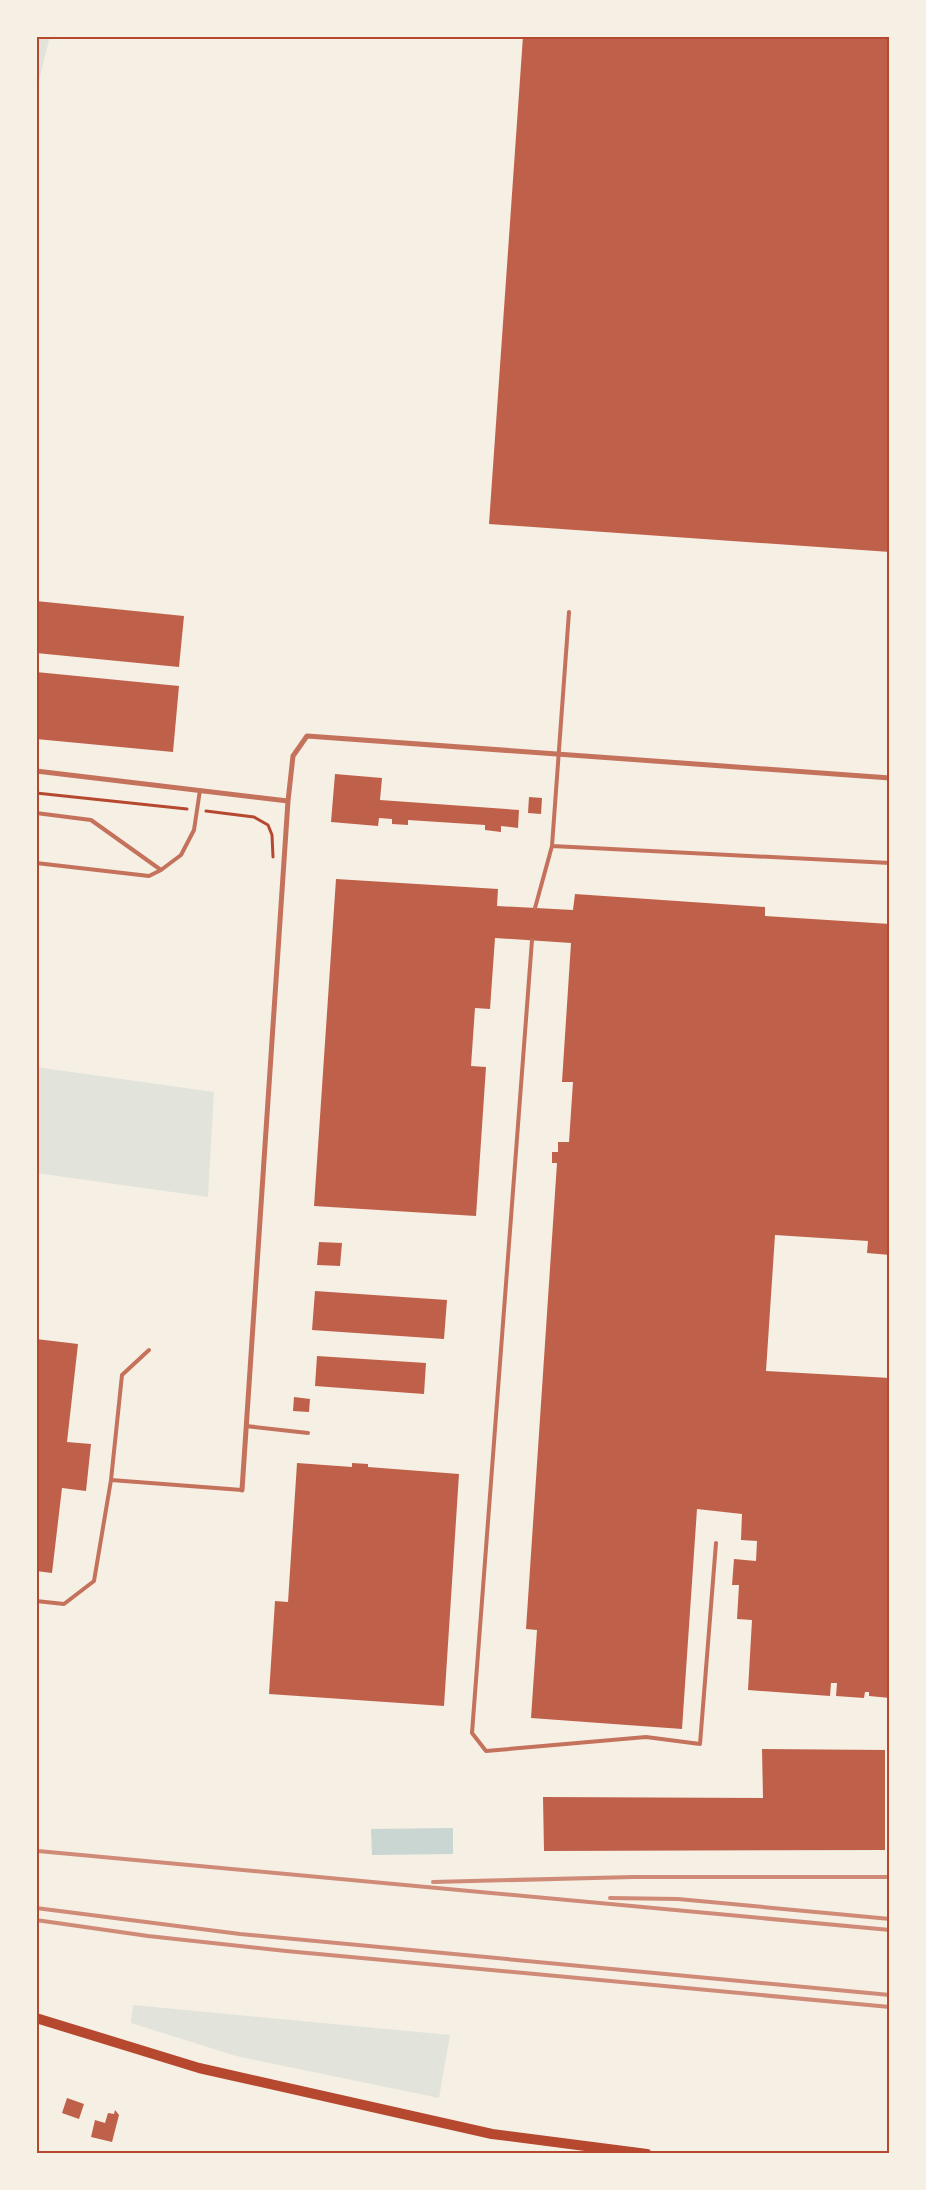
<svg xmlns="http://www.w3.org/2000/svg" width="926" height="2190" viewBox="0 0 926 2190" font-family="Manrope,sans-serif">
	<style>
		.green { fill: #e2e4dc }
		.water { fill: #c9d6d2 }
		.building { fill: #bf614a }
		.lines { fill: none; stroke-linecap: round; stroke-linejoin: round }
		.path { stroke: #b5482f; stroke-width: 3 }
		.service { stroke: #c5725c; stroke-width: 4 }
		.minor { stroke: #c5725c; stroke-width: 5 }
		.secondary { stroke: #b5482f; stroke-width: 10 }
		.rail { stroke: #cf8b77; stroke-width: 4 }
		.neatline { fill: none; stroke: #b5482f; stroke-width: 2 }
	</style>
	<rect width="100%" height="100%" fill="#f6efe4"/>
	<path class="green" d="M36,36H50L36,93Z
		M36,1067L214,1092L208,1197L36,1173Z
		M133,2005L450,2035L439,2098L236,2056L131,2023Z"/>
	<path class="water" d="M453,1828V1854L372,1855L371,1829Z"/>
	<path class="building" d="M523,36H890V552L489,524Z
		M36,601L184,616L179,667L36,653Z
		M36,672L179,686L173,752L36,739Z
		M335,774L382,778L380,800L519,810L518,828L501,826V832L485,830V825L408,820V825L392,824V819L379,818L378,826L331,822Z
		M529,797L542,798L541,814L528,813Z
		M336,879L498,889L497,906L573,910L575,894L765,907V916L890,924V1255L867,1253L868,1241L775,1235L766,1371L890,1378V1698L869,1696V1692H865L864,1698L836,1696L837,1683H831L830,1696L748,1690L752,1620L737,1619L739,1585H732L734,1559L756,1561L757,1541L741,1540L742,1514L697,1509L682,1729L531,1718L537,1630L526,1629L557,1163H552V1152H558V1142H569L573,1082H562L571,943L495,938L490,1009L475,1008L471,1066L486,1067L476,1216L314,1206Z
		M319,1242L342,1243L340,1266L317,1265Z
		M315,1291L447,1300L444,1339L312,1330Z
		M36,1339L78,1344L67,1442L91,1444L86,1491L62,1488L52,1573L36,1571Z
		M317,1356L426,1363L424,1394L315,1386Z
		M294,1397L310,1399L309,1412L293,1411Z
		M297,1463L352,1467V1463L368,1464V1467L459,1474L444,1706L269,1694L275,1601L288,1602Z
		M762,1749L885,1750V1850L544,1851L543,1797L763,1798Z
		M67,2098L84,2104L79,2119L62,2113Z
		M115,2110L119,2115L112,2142L91,2137L95,2120L105,2123L108,2113L114,2114Z"/>
	<g class="lines">
		<path class="path" d="M36,793L187,809
			M206,811L254,817L268,825L272,835L273,857"/>
		<path class="service" d="M36,813L91,820L161,870L181,855L194,830L200,790
			M552,846L890,863
			M36,863L149,876L161,870
			M535,908L552,846L569,612
			M532,940L472,1733L486,1751L646,1737L700,1744L716,1543
			M246,1426L308,1433
			M111,1480L242,1490
			M36,1601L64,1604L94,1581L111,1480L122,1375L149,1350"/>
		<path class="minor" d="M36,771L288,801
			M242,1490L288,801L293,756L307,736L890,778"/>
		<path class="secondary" d="M36,2018L199,2068L492,2134L647,2154"/>
		<path class="rail" d="M38,1851L890,1930
			M433,1882L633,1877H890
			M610,1898L678,1899L890,1919
			M36,1908L240,1934L890,1995
			M36,1920L148,1936L286,1951L890,2007"/>
	</g>
	<rect width="926" height="2190" fill="none" stroke="#f6efe4" stroke-width="75"/>
	<rect x="38" y="38" width="850" height="2114" class="neatline"/>
</svg>
